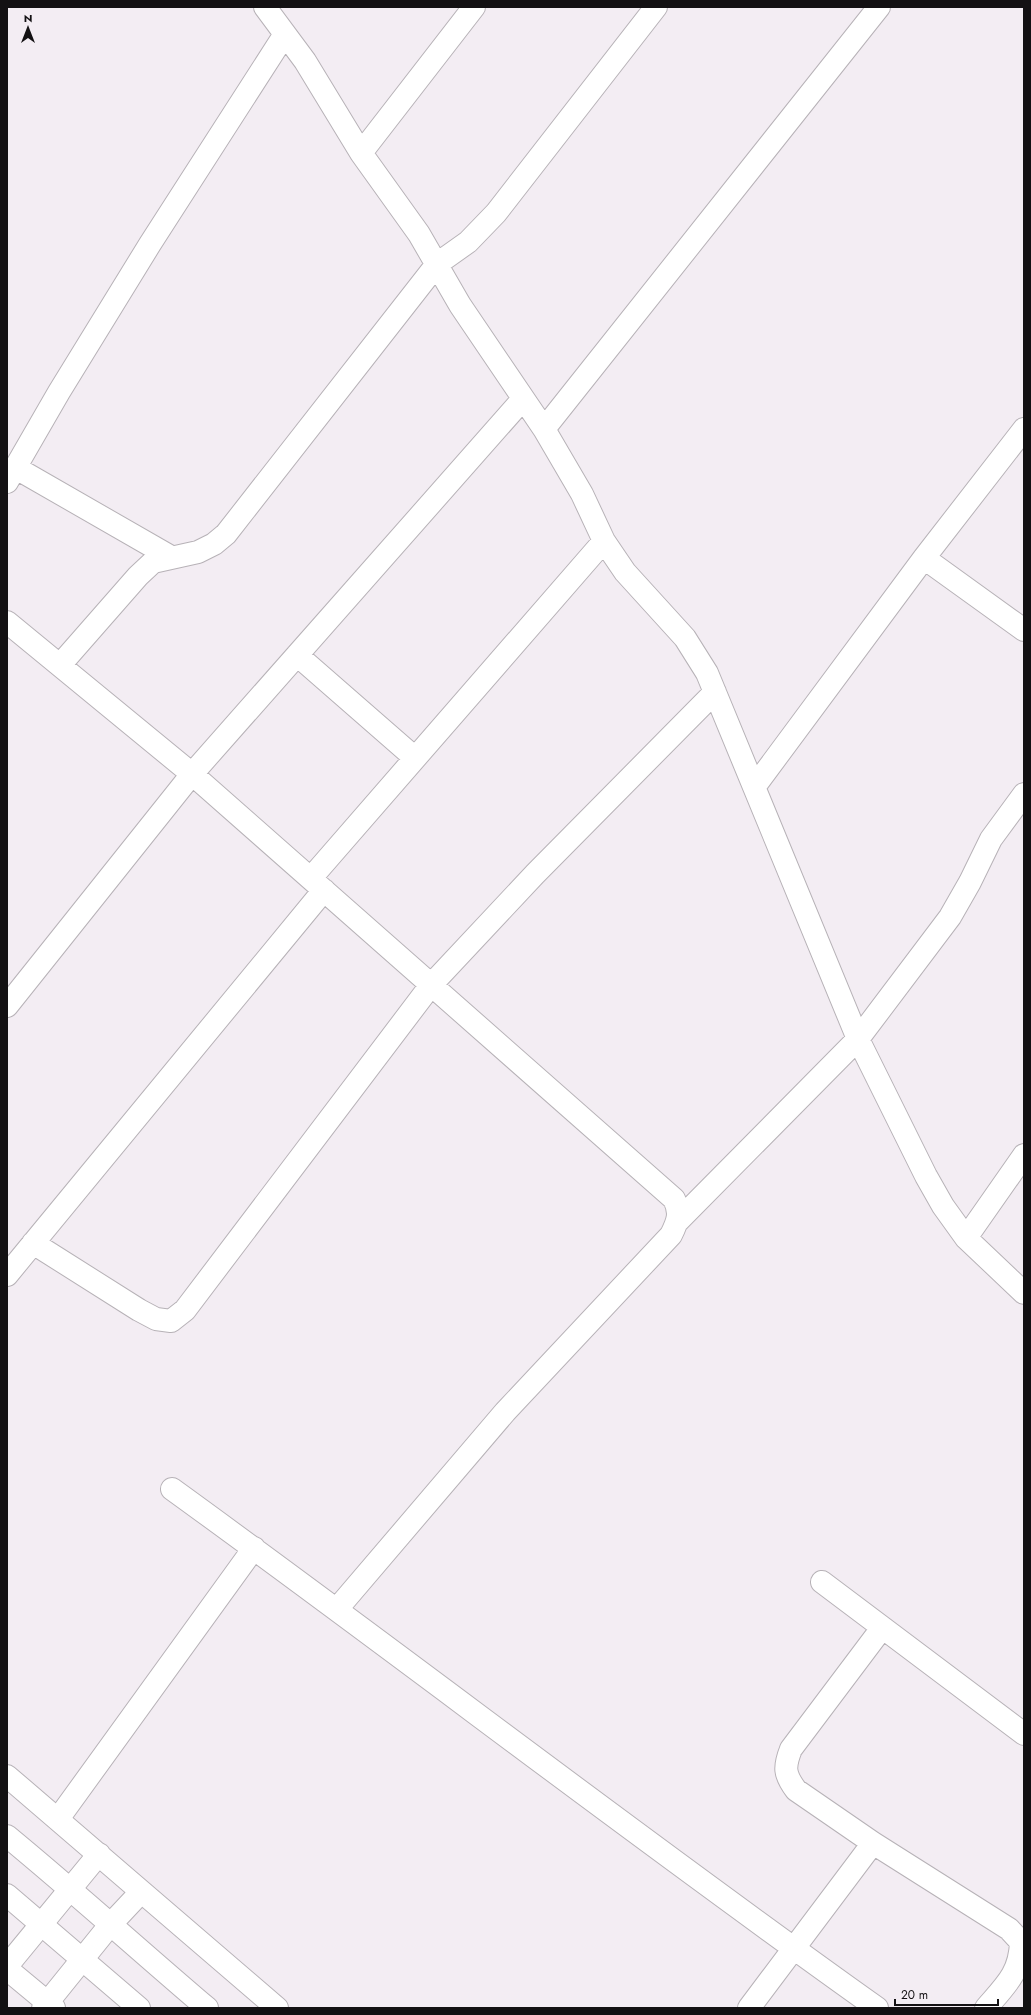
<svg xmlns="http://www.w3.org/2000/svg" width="1031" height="2015" viewBox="0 0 1031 2015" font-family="Jost,sans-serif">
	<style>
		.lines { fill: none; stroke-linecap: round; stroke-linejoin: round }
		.street-casing { stroke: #b7b2b7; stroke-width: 24 }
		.secondary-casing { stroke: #b7b2b7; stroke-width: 24 }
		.primary-casing { stroke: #b7b2b7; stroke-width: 24 }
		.street { stroke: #fff; stroke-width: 22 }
		.secondary { stroke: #fff; stroke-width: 22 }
		.primary { stroke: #fff; stroke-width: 22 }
	</style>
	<rect width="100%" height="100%" fill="#f3edf3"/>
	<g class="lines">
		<g class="street-casing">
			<path id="street" d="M265,7L305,61L361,153L419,234L460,305L544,429L582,494L604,541L625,572L685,638L707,673L858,1039L926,1176L943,1206L966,1238L1024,1293
				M361,153L474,7
				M544,429L879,7
				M16,468L171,557
				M7,482L59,392L150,244L285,34
				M924,558L1024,630
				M7,622L192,774L674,1199C681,1213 678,1221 671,1235L505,1412L337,1609
				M297,655L415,758
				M60,665L138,576L153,562L198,552L214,544L226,534L437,264L468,242L496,213L656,7
				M755,786L924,558L1024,429
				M311,878L604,541
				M7,1006L192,774L523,399
				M678,1221L858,1039L950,917L970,882L991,839L1024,794
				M966,1238L1024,1155
				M33,1243L139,1310L156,1319L171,1321L185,1310L431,985L535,874L715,692
				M7,1275L324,890
				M172,1489C408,1660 639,1839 877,2008
				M822,1582L1024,1734
				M882,1628L791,1749C784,1767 784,1774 796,1790L873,1843L1009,1929L1021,1942C1020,1973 1006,1985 986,2008
				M58,1819L254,1548
				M749,2008L873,1843"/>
		</g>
		<g class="secondary-casing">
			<path id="secondary" d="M7,1776L277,2008
				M7,1966L99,1854
				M7,1969L54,2008
				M43,2008L110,1925L141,1892"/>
		</g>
		<g class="primary-casing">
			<path id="primary" d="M7,1836C75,1892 140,1951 207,2008
				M7,1895L139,2008"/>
		</g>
		<use href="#street" class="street"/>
		<use href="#secondary" class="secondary"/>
		<use href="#primary" class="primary"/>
	</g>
	<rect width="1031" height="2015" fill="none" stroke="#131113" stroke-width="16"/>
	<g transform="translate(28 28)" stroke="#f3edf3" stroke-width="3" paint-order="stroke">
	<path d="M0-3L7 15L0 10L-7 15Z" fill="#131113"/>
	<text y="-6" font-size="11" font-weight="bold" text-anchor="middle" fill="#131113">N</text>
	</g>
	<path d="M895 1999v6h103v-6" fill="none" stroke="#131113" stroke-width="2"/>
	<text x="901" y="1999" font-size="12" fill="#131113" stroke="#f3edf3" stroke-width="3" paint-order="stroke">20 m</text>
</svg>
